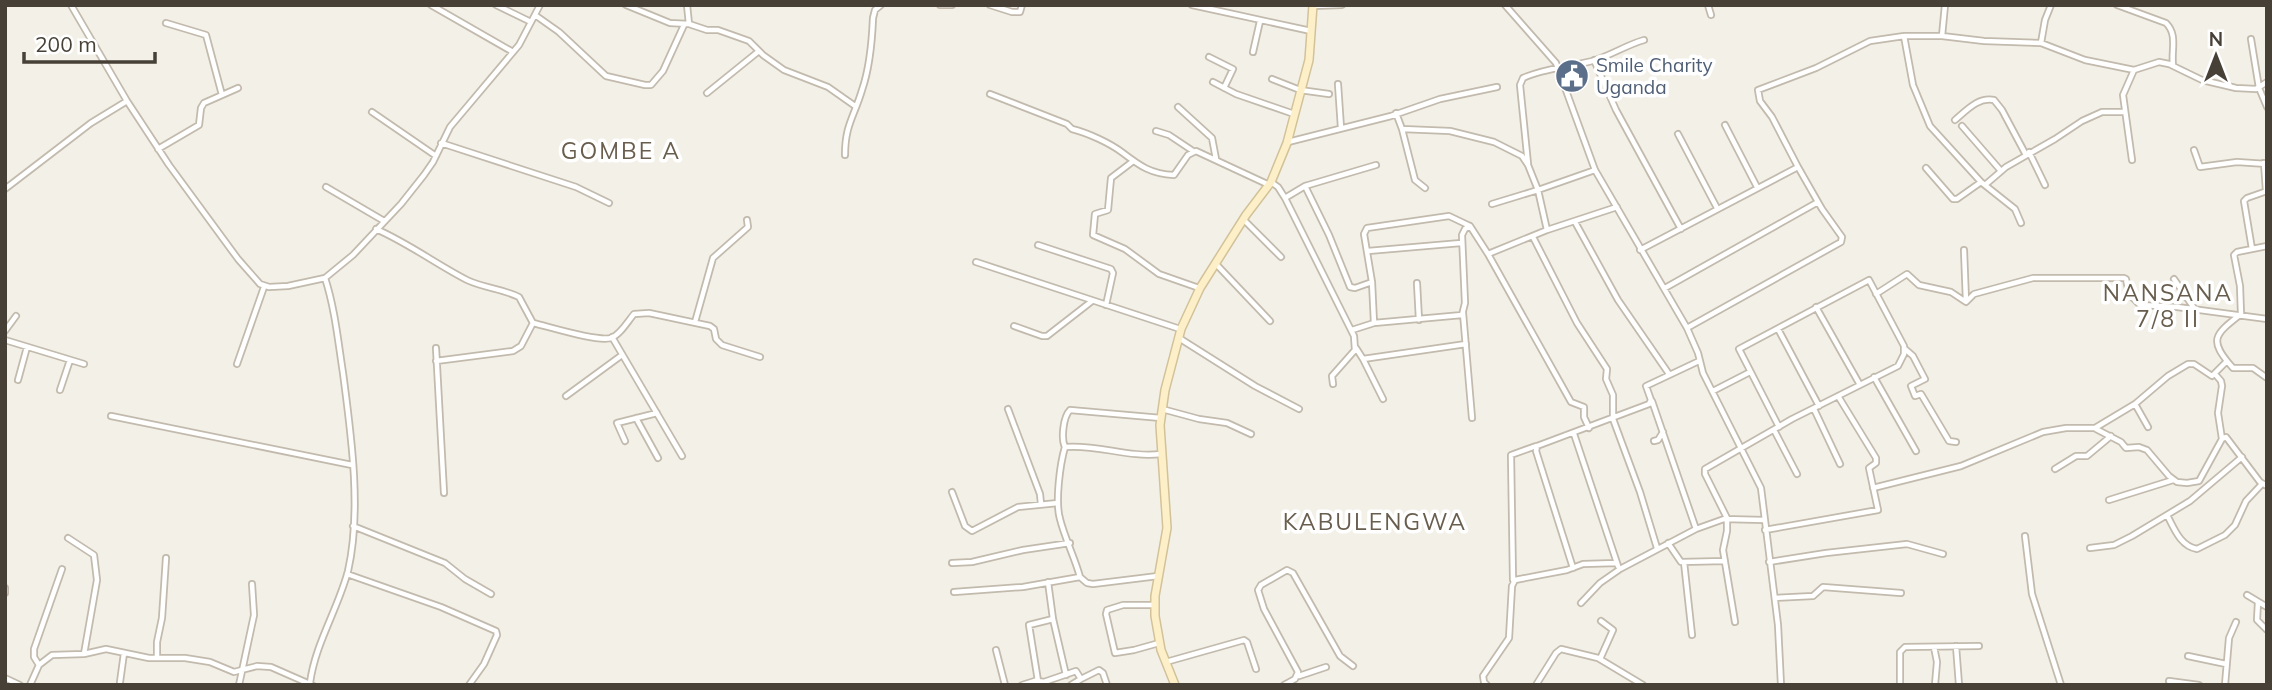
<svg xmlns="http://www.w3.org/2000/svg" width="2272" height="690" viewBox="0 0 2272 690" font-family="Mulish,sans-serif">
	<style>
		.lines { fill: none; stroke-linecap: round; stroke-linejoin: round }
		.street-casing { stroke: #c2baad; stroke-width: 8 }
		.secondary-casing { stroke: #d2c299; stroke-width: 10 }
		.street { stroke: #fff; stroke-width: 4.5 }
		.secondary { stroke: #fdf0c8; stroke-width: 7 }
		.labels { text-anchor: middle; stroke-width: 7; stroke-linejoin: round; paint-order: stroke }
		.service-label { font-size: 19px; fill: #4e5e75; stroke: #fff; text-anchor: start }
		.quarter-label { font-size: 23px; letter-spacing: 2px; fill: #695e4e; stroke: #fff }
	</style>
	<rect width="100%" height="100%" fill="#f3f0e8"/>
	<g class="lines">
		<g class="street-casing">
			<path id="street" d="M71,5L127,101L169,165L238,259L260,284L269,287L288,286L325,278L353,255L401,204L424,175L433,162L450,127L519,45L540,5
				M431,5L513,52
				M496,5L531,22
				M626,5L670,23L689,24L707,30H718L749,41L763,55L784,70L828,87L855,106
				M687,5L689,24
				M940,5H952
				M990,5L1012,12H1020L1022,5
				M1192,5L1311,31
				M1505,5L1556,63L1595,170L1687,328L1698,353L1703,373L1761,488L1778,625L1781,685
				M1708,5L1711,15
				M2117,5L2166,23C2178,35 2171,50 2173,65
				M1313,6L1342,5
				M535,15L559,32L606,76L645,85H651L663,71L684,25
				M166,23L206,35L222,95
				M1904,36L1913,85L1930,126L1981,182L2015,209L2021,223
				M1942,36L1945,5
				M2251,39L2259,88L2267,107
				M2041,43L2045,20L2051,5
				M1253,52L1260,21
				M1209,57L1233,69L1224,88
				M1594,60L1616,110L1681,229
				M1272,79L1300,90L1329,94
				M1213,82L1236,94L1294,114
				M1338,84L1341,128
				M707,93L759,51
				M990,94L1067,124L1072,129C1088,133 1110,143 1123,153C1140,166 1151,174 1174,175L1188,155L1196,151L1267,184
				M1178,107L1212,138L1216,159
				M372,112L436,156
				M1396,113L1402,129L1450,131L1494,142L1522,156L1528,165L1538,190L1595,170
				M1955,120C1967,110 1978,97 1994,100L2002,110L2026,155
				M1725,125L1757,187
				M1962,126L2001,171
				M1402,129L1415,180L1425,188
				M1156,131L1169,135L1193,151
				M1678,134L1717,208
				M1288,142L1391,116L1440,99L1497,87
				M441,143L576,187L609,203
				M158,149L199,125L201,108L204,103L238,88
				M2194,150L2200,167L2237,162L2267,164
				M2029,152L2045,185
				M845,155C845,125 854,117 862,90C870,67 872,42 873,18L875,10L881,5
				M2132,160L2123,95L2134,70
				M1132,162L1111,178L1108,210L1095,214L1093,235L1125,249L1159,274L1199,288
				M2264,163L2266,191
				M1528,164L1520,85L1523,78C1545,68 1569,67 1592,61C1610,56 1626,45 1644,40
				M1926,168L1953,199H1957L1981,182
				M1271,182L1278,187L1285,198L1354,336L1355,350L1332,376L1333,384
				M1985,185L2006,167L2055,139L2082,121L2102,112H2125
				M1305,186L1376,165
				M326,187L384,221
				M5,189L91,123L127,101
				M1285,198L1305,186L1329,235L1350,287L1355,288L1372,282
				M1492,204L1538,190L1547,230
				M1244,220L1281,257
				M1575,222L1618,300L1669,374
				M376,229C408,243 436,264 467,280C484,288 503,289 519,297L533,323
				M1533,237L1577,323L1607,369L1606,379L1613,395V419L1640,492L1657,548
				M1038,245L1111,269L1113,273L1106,305
				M2267,246L2237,252L2234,255L2240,286L2241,314C2214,335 2208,340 2233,368H2253L2267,378
				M2252,249L2244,201L2247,198L2267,191
				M1640,250L1798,167L1772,117L1760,101L1758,90L1816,68L1870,41L1904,36H1942L1984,41L2041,43L2085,60L2134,70L2159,62L2169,64L2202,80L2236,88L2256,89L2267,82
				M1964,250L1966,301
				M1368,251L1461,243
				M976,262L1180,329
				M1216,264L1270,321
				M2174,279L2194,308
				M1417,283L1419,320
				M1665,288L1818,202
				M1876,294L1907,274L1919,285L1951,292L1966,302L1974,294L2033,278H2124L2126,279L2129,294L2140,305L2177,307L2267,319
				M1816,307L1860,385
				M1463,313L1472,418
				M695,322L713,258L748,227L747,220
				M533,323C550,327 597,342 611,338C620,335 628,321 634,314L649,313L710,326L714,329L716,339L722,345L760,357
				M1374,323L1372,282L1364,234L1367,228L1449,216L1470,226L1488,254
				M1014,326L1042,336H1047L1092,301
				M1687,328L1841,242L1842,237L1822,209L1798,167
				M1778,329L1819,406
				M1352,330L1374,323L1462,315L1465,303L1462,235L1465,229L1470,226
				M5,331L16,316
				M612,337L682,456
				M1179,338L1255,386L1299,409
				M5,340L84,364
				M436,348L444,493
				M1356,348L1363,359L1466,344
				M1905,349L1913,356L1925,379L1911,386L1915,396L1921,394L1949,441L1956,442
				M1363,359L1383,399
				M436,361L513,351L521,346L533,323
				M237,364L264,287
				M1874,377L1916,451
				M18,380L27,347
				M60,390L70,360
				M1713,391L1750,372
				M566,396L622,355
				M1652,401L1696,529
				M2135,404L2148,427
				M1008,409L1040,494L1041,504
				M1162,409L1199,419L1227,423L1251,434
				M1814,409L1840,464
				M111,416L352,465
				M636,418L658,458
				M1589,428L1584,417V407L1571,402L1488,254L1547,230L1617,207
				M2096,429L2121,442L2126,448L2139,447L2147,450L2169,476L2177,482L2187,483L2199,481L2222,439L2218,413L2222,386L2221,381L2215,374
				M1774,430L1797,474
				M1574,434L1618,566
				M2222,439L2226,437L2260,482L2267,486
				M625,441L617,423L657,413
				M1654,441L1658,440L1663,432
				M1065,447C1061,439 1063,417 1070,410L1161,418
				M2055,469L2076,456H2087L2111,436
				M1873,488L1961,466L2043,432L2066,428H2095L2135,404L2168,376L2188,364H2194L2212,376L2227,361
				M952,492L965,526L972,531L1018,507L1058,503
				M2109,500L2173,480
				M2167,515C2174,528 2180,546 2197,549L2225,535L2235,525L2246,501L2262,484
				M353,526L445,563L465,579L491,594
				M1765,530L1878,510L1869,468L1876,463V458L1838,396
				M2025,536L2032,594L2061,685
				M68,538L94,555L97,580L84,654
				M1668,543L1681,562L1725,561
				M2090,548L2114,545L2132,536L2190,501L2242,457
				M1684,562L1692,635
				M1769,562L1826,553L1907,544L1943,554
				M952,563L972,562L1023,550L1070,543
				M1573,568L1536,451L1537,446L1649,404L1651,400L1646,386L1699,361
				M347,574L441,607L496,631L497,635L484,664L469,685
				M1158,576L1093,584L1087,583L1080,577C1075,558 1065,539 1060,519C1055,502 1060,464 1065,447C1098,444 1128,458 1161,454
				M1513,580L1511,455L1536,446
				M1048,582L1053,619L1029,625L1038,681L1044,682L1076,671L1081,679L1099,670L1103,673L1107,685
				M5,588V593
				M954,592L1023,587L1080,577
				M2247,595L2267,607
				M1775,598L1813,596L1823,587L1901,593
				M2258,602L2257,620L2267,630
				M1581,603L1600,583L1620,569L1696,529L1724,519L1764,520
				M1154,605H1123L1107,610L1106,614L1115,653L1134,650L1159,643
				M1053,619L1066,675
				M1735,622L1723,550L1727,531V518L1705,474V469L1792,419L1898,366L1904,354V346L1869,280L1739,349L1779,427
				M1956,646L1959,685
				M1934,647L1937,662L1935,685
				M996,650L1005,685
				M2188,656L2226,664
				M157,658V642L162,618L166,558
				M1600,659L1613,630L1601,621
				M1166,662L1244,640L1247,642L1256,669
				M39,665L34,657V649L62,569
				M1299,676L1326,667
				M5,678L20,685
				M2169,681L2199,685
				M120,682L124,653
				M310,683C315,644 338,609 348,571C362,510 351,434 343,373C338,341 335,309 325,278
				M30,685L39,665L52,655L84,654L106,649L149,658H185L210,662L234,672L257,666L271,667L312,685
				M239,685L254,615L252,584
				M1022,685L1038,680
				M1071,685L1081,679
				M1284,685L1295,679L1298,672L1264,609L1258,590L1261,585L1287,570L1293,573L1340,656L1353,666
				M1487,685L1484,682L1483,676L1509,638L1512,586L1515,580L1567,570L1583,564L1617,563
				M1536,685L1556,653L1561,649L1598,658L1643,685
				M1900,685V652L1905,647L1979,646
				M2225,685L2229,638L2236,622"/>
		</g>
		<g class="secondary-casing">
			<path id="secondary" d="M1175,685L1161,650L1155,616V596L1167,528L1160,425L1165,390L1181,329L1200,288L1246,215L1271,182L1287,143L1309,60L1313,5"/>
		</g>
		<use href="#street" class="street"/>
		<use href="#secondary" class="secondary"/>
	</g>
	<defs>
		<g id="civic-disc" transform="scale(1.75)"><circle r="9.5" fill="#5c6f8a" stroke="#fff"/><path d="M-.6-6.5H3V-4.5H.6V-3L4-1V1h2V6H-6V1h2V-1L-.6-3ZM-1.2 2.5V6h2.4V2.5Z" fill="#fff"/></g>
	</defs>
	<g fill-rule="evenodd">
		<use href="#civic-disc" x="1572" y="76"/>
	</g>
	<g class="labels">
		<g class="service-label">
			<text x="1596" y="72">Smile Charity<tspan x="1596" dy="22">Uganda</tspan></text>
		</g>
		<g class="quarter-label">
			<text x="621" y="159">GOMBE A</text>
			<text x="2168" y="301">NANSANA<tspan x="2168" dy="26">7/8 II</tspan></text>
			<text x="1375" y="530">KABULENGWA</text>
		</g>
	</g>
	<rect width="2272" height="690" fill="none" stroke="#474037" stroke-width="14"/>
	<g transform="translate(2216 56)" stroke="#ffffff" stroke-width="5" paint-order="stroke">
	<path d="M0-5L12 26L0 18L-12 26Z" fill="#474037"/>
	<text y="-10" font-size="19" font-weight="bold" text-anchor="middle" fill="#474037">N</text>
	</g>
	<path d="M24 52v10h131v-10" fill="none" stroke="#474037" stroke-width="3.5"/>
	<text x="35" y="52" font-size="21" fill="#474037" stroke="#ffffff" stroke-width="5" paint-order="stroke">200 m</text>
</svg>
